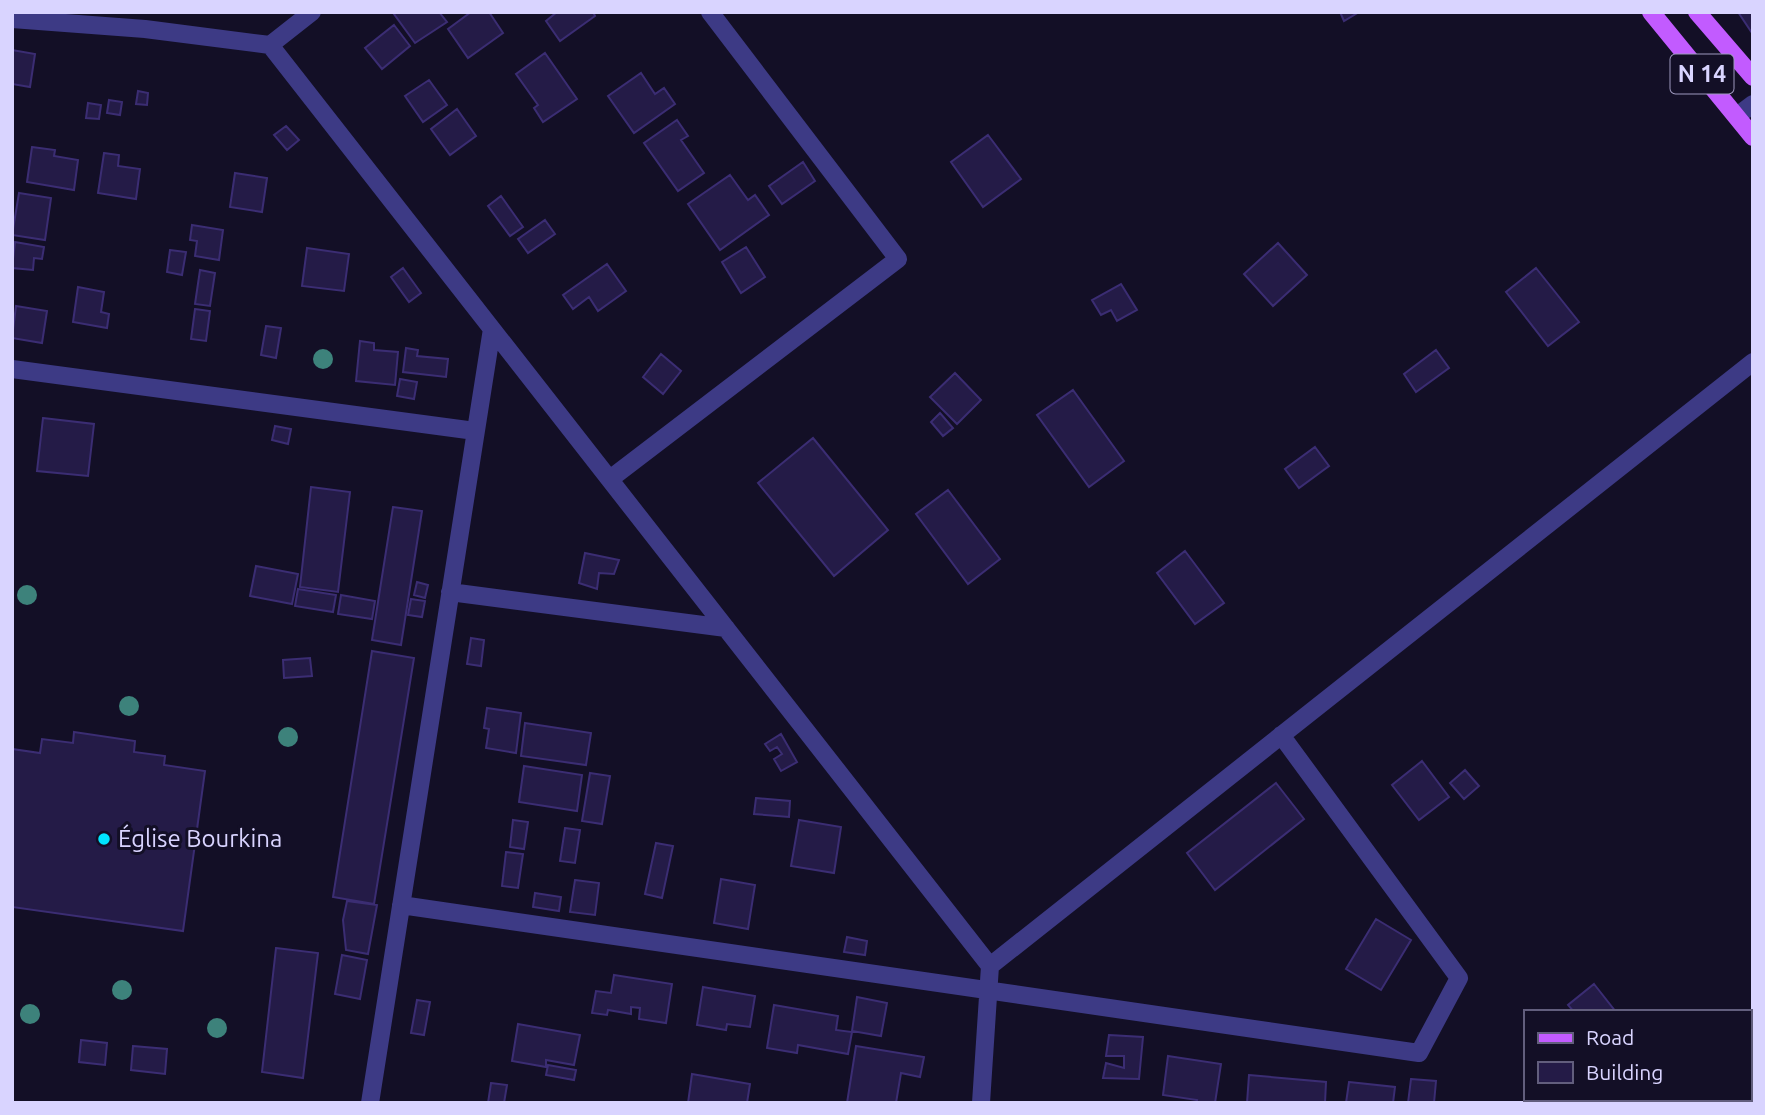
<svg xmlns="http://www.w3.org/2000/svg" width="1765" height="1115" viewBox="0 0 1765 1115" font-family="Ubuntu,sans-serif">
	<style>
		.building { fill: #241b47; stroke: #3b2d73; stroke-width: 2 }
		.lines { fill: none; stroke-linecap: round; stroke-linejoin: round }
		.minor { stroke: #3d3a85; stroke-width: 18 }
		.primary { stroke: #c25bff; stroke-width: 18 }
		.tree { fill: #3d827b }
		.poi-dot { fill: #00e5ff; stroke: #130f26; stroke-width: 2.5 }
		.labels { text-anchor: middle; stroke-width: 6; stroke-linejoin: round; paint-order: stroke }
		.shield { fill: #130f26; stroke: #9e99be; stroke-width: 2 }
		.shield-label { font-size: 23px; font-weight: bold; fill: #d9d4ff }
		.poi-label { font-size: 24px; fill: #d9d4ff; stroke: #130f26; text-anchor: start }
	</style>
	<rect width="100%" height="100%" fill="#130f26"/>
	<path class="building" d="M396,12H439L447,22L415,43L394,14Z
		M471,12H489L503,33L468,58L448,29Z
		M557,12H593L595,16L560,41L546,21Z
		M1340,12H1359L1344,21Z
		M1738,12H1753V32L1752,33Z
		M394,25L410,46L382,69L365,48Z
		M12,50L35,54L30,87L12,84Z
		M545,53L577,99L543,122L534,108L538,105L516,74Z
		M641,73L655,94L664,88L675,104L634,133L608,96Z
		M429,80L447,105L423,122L405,96Z
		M138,91L148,93L147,105L136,104Z
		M109,100L122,102L120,115L107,113Z
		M88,103L101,105L99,119L86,118Z
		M457,109L476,136L450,155L431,129Z
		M677,120L688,136L681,140L704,173L678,191L644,143Z
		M286,126L299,140L287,150L274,135Z
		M988,135L1021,179L983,207L951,162Z
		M32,147L55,150L54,156L78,160L74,190L27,182Z
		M104,153L119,155L118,166L140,169L136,199L98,193Z
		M803,162L815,181L782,204L769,186Z
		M235,173L267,178L262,212L230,207Z
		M730,175L748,200L755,195L769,215L720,250L688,204Z
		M19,193L51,198L45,240L12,235Z
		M501,196L523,227L510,236L488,206Z
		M545,220L555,234L528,253L518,239Z
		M192,225L223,230L219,260L195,256L197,241L190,240Z
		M15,242L44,247L42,259L34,258L33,270L12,268Z
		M1278,243L1307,275L1273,306L1244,274Z
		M746,247L765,277L741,293L722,262Z
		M307,248L349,254L344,291L302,286Z
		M170,250L186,252L182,275L167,272Z
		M607,264L626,291L598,311L589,297L573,309L563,295Z
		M403,268L421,293L409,302L391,277Z
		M1536,268L1579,322L1548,346L1506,292Z
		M200,270L215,273L210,306L195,304Z
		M1121,284L1137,310L1117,321L1111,310L1101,315L1092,300Z
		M78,287L104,292L101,312L109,314L107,328L73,322Z
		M16,306L47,311L42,343L12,338Z
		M195,309L210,311L206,341L191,339Z
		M266,326L281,328L276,358L261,355Z
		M360,341L374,343V350L398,352L395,385L356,381Z
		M406,348L418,350L417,356L448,359L446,377L403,372Z
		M1436,350L1449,368L1416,392L1404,374Z
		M661,354L681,371L663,394L643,377Z
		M955,373L981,400L957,424L930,397Z
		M400,379L417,382L414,399L397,396Z
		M1073,390L1124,461L1089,487L1037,415Z
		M940,413L953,428L943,436L931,422Z
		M43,418L94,424L88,476L37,471Z
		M275,426L291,429L288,444L272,440Z
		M813,438L888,530L834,576L758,483Z
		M1315,447L1329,466L1299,488L1285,469Z
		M311,487L350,492L338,592L300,587Z
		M948,490L1000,559L968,584L916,514Z
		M393,507L422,511L401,645L372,640Z
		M1185,551L1224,603L1195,624L1157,573Z
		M585,553L619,560L614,574L599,573L597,589L579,583Z
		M256,566L298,574L292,604L250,596Z
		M417,582L428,585L425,598L414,595Z
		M298,589L336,595L333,612L295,606Z
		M341,595L375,601L372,619L338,614Z
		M411,599L425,601L422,617L408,615Z
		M471,638L484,640L481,666L467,664Z
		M372,651L414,658L374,904L333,897Z
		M310,658L312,676L284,678L283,660Z
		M487,708L521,713L516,753L486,748L489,729L484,728Z
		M525,723L591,733L586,765L521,756Z
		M74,732L135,741L134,752L165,756L164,765L205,771L183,931L12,907V749L40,753L42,739L73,743Z
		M781,734L797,762L781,771L774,759L782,754L777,747L770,751L765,744Z
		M1422,761L1449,797L1419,820L1392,785Z
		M524,766L582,775L577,811L519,802Z
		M1465,770L1479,786L1464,799L1450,783Z
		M590,773L610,776L602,824L582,821Z
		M1276,783L1304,819L1215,890L1187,853Z
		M756,798L790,801L789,817L754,814Z
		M513,820L528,822L524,849L510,847Z
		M799,820L841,827L834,873L791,866Z
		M565,828L580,830L575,863L560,861Z
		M656,843L673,846L662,898L645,894Z
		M506,852L523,854L518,888L502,886Z
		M721,879L755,885L748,929L714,923Z
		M575,880L599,883L595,915L570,912Z
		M535,893L561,897L559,911L533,907Z
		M347,901L377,905L368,954L346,950L343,920Z
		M1376,919L1411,940L1381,990L1346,969Z
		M847,937L867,941L865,955L844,952Z
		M276,948L318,953L303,1078L262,1072Z
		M342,955L367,960L360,999L335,994Z
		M614,975L672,984L666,1023L639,1019L640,1008L631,1007V1014L608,1010L607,1015L592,1013L596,991L611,993Z
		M1594,984L1616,1012H1574L1568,1005Z
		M703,987L755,996L750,1027L727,1024L726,1030L697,1025Z
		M857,997L887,1003L881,1036L852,1031Z
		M417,1000L430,1002L424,1035L411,1033Z
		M774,1005L838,1016L836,1030L852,1032L848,1054L798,1045L797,1053L767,1048Z
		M518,1024L580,1035L574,1065L546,1060V1067L512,1061Z
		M1109,1035L1143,1037L1139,1079L1103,1078L1106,1063L1124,1068V1056H1106Z
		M81,1040L107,1043L105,1065L79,1062Z
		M133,1046L167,1049L165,1074L131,1070Z
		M856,1046L924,1057L920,1077L901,1073L896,1103H847Z
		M1168,1056L1221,1064L1215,1103H1196L1197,1100L1163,1095Z
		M548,1065L576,1070L574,1080L546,1075Z
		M692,1074L750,1084L747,1103H688Z
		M1249,1075L1326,1082L1325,1103H1247Z
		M1411,1079L1436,1081L1434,1103H1408Z
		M1349,1082L1395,1087L1393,1103H1346Z
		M491,1083L507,1085L504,1103H488Z
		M1646,1099H1688L1691,1103H1649Z"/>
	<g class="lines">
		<path class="minor" d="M12,19L145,29L270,45L990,966
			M270,45L312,12
			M1737,116L1753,104
			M12,369L475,431
			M610,479L898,259L710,12
			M450,592L726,628
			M401,905L1419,1053L1459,978L1281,735
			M370,1103L492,329
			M981,1103L990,966L1753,362"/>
		<path class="primary" d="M1651,12L1753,137
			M1697,12L1753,77"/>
	</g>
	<g class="tree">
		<circle cx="323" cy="359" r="10"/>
		<circle cx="27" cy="595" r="10"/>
		<circle cx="129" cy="706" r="10"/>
		<circle cx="288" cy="737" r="10"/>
		<circle cx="122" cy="990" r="10"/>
		<circle cx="30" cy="1014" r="10"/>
		<circle cx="217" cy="1028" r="10"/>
	</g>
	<circle class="poi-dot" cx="104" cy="839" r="7"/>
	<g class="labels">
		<rect class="shield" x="1670.5" y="54.5" width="63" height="39" rx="5"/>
		<g class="shield-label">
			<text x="1702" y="82">N 14</text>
		</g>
		<g class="poi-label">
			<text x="118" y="847">Église Bourkina</text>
		</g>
	</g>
	<rect width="1765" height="1115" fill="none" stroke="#d9d4ff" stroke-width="28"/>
	<rect x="1524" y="1010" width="228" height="91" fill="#130f26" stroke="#625e7d" stroke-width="2"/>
	<rect x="1538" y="1033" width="35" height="10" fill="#c25bff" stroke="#625e7d" stroke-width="2"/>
	<text x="1586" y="1045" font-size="21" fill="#d9d4ff">Road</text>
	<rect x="1538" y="1062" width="35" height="21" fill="#241b47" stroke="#625e7d" stroke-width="2"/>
	<text x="1586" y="1080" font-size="21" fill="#d9d4ff">Building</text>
</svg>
